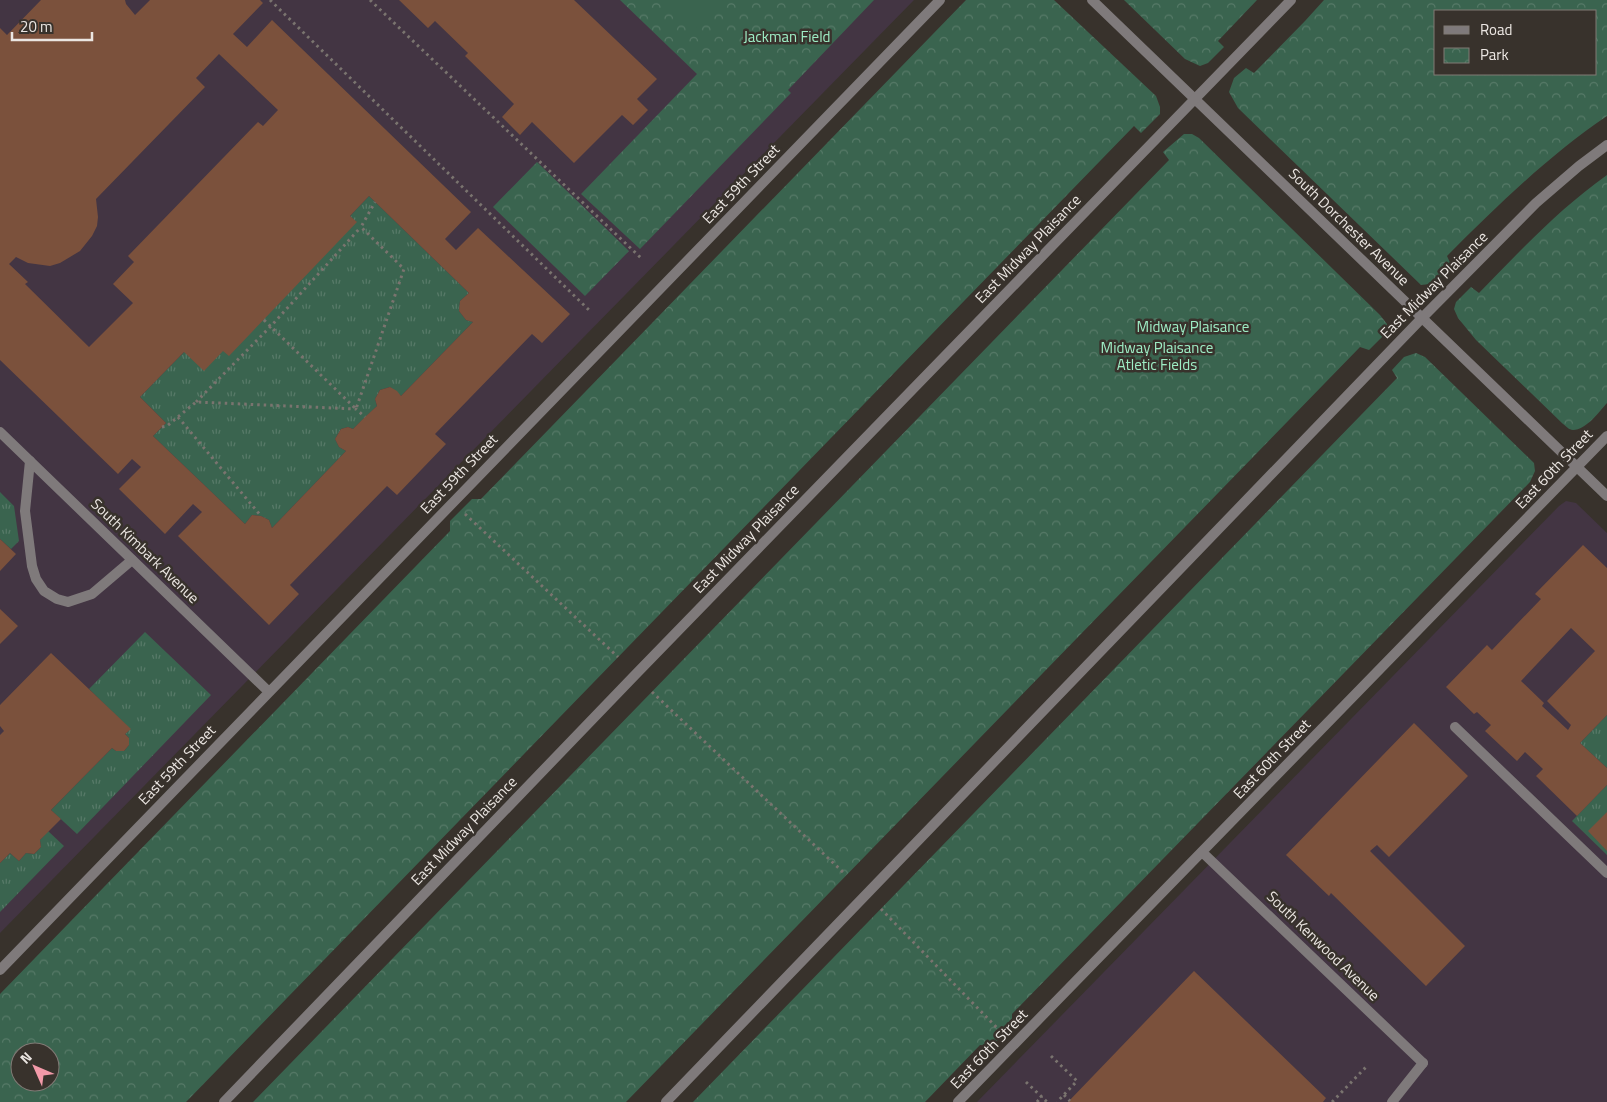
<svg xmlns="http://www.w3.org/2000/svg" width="1607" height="1102" viewBox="0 0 1607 1102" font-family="'Titillium Web',sans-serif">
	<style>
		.education { fill: #433543 }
		.grass { fill: url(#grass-tufts) }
		.park { fill: url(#park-crowns); fill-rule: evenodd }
		.pitch { fill: #3a644f }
		.building { fill: #7b513c; fill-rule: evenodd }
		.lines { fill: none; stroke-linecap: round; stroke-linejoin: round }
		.path { stroke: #7a746f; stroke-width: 3; stroke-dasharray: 2.5 4; stroke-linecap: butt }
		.service { stroke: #7f7a7b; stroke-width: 10 }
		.minor { stroke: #7f7a7b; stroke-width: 10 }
		.tertiary { stroke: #7f7a7b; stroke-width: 10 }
		.labels { text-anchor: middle; stroke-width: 5; stroke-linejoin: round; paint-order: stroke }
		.park-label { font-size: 15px; fill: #9eedc5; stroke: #38322c }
		.street-label { font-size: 15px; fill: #ebe6e2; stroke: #38322c }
	</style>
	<defs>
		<pattern id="grass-tufts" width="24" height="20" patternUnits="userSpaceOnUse" patternTransform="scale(1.25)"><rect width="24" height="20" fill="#3a644f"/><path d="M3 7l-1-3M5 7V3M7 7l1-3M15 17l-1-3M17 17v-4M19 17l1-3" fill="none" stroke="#577a68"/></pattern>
		<pattern id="park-crowns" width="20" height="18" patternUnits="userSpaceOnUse" patternTransform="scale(1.25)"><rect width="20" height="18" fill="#3a644f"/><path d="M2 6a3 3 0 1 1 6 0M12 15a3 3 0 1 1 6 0" fill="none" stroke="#577a68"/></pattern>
	</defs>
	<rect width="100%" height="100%" fill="#38322c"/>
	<path class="education" d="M0,0H914L0,933Z
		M1566,501L1576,503L1607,533V1102H977L1559,506Z"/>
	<path class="grass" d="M369,196L469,293L460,301L459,311L466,320L473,322L401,396L390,387L380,390L375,399L377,406L353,429L348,427L341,429L335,439L339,447L346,451L272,528L269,520L261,516L252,515L245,524L153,436L166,423L140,397L184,352L223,351L356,222L350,216Z
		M0,492L14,506L19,541L11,549L0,539Z
		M145,632L211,695L77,834L51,810L112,748L116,751H124L129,745V738L125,734L130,729L89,689Z
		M1607,715V768L1580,743Z
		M1607,785V855L1572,821Z
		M48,831L64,846L0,912V863L10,853L19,861L26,853L34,854L41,847L40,840Z"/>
	<path class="park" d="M620,0H874L788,90L791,93L640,249L581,194L697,74Z
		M966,0H1054L1156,96L1160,107V114L1141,133L1134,126L186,1102H0V994L450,531V521L472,499H481ZM20,1052H50V1082H20Z
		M1124,0H1257L1218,41L1224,47L1208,63L1200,66L1185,59Z
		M1324,0H1607V116C1548,156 1497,206 1447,256L1452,267C1442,276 1434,285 1421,285L1238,108L1229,92L1234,78L1246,68L1254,73L1305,21ZM1436,11H1596V74H1436Z
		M1184,134H1192L1199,138L1380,315L1387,324L1386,331L1382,337L1369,350L1360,347L626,1102H253L1169,160L1163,152Z
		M537,162L629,251L585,296L493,207Z
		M1607,175V403C1599,412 1586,430 1573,430C1569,430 1566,426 1563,424L1476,340L1458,318L1454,309L1456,302L1471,287L1479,293C1519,252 1559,209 1607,175Z
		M1416,353L1425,357L1534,463L1535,471L1530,482L1012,1014V1025L992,1046L980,1045L925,1102H693L1397,378L1392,370L1404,357Z"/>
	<path class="pitch" d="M667,0H723L696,28Z"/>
	<path class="building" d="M41,0H125L126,4L135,15L150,0H260L263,3L233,34L247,47L272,20L471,212L445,239L456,250L478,228L570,314L542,343L532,334L435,434L446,444L397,495L387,486L290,585L299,594L269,625L178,536L202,512L193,504L165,534L119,489L141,467L132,459L118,474L0,360V28L7,35ZM219,54L278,110L263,126L258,122L128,256L134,262L113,284L133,303L89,347L25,284L28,282L9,264L16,257L28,263L50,266L60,263L80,251L92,236L97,226L98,217L96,199L205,87L196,78ZM369,196L469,293L460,301L459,311L466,320L473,322L401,396L397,391L390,387L380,390L375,399L377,406L365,417L353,429L348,427L341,429L335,439L339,447L346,451L272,528L269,520L261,516L252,515L245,524L153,436L166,423L140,397L184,352L204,371L223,351L229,356L357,222L350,216Z
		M399,0H574L657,79L637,99L648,110L633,125L622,115L574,163L532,122L520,135L502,117L514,104L465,56L468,53L435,21L428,28Z
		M0,539L16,554L0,571Z
		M1583,545L1607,568V715L1580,743L1607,768V785L1577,816L1536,776L1543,769L1525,752L1517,761L1485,731L1491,725L1477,712L1474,714L1446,687L1487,645L1492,650L1541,599L1535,594ZM1571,628L1595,651L1547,701L1571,725L1568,730L1542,706L1544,703L1521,681Z
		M0,609L18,626L0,644Z
		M51,653L131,729L125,734L129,738V745L124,751H116L112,748L51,810L61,819L40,840L41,847L34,854L26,853L19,861L10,853L0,863V735L4,731L0,726V705Z
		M1414,723L1468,776L1389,857L1377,845L1370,851L1465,946L1426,986L1331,893L1329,896L1286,855Z
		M1607,812V851L1588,831Z
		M1194,971L1326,1098L1323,1102H1068Z"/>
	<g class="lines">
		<path class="path" d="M270,0L590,311
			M370,0L641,258
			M264,320L356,409L404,269L361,227L375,202
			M196,402L271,326L361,227
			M178,417L261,516
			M162,427L167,426L196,402L356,409L365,417
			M465,514L618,657
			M652,692L846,875
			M881,909L1001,1032
			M1051,1056L1077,1081L1057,1102
			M1026,1082L1047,1102
			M1064,1095L1070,1101
			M1037,1102L1042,1096
			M1332,1102L1368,1065"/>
		<path class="service" d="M30,461L25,511L32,566L36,579L44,591L57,599L68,602L92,594L132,560
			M1455,727L1607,873
			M1392,1102L1423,1063"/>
		<path class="minor" d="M1092,0L1607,496
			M0,432L269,692
			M1202,852L1423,1063
			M0,970L940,0
			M958,1102L1607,436"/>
		<path class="tertiary" d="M224,1102L635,675L1291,0
			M666,1102L1422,318L1536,203L1579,166L1607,145"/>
	</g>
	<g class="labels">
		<g class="park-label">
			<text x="787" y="42">Jackman Field</text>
			<text x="1193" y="332">Midway Plaisance</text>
			<text x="1157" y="353">Midway Plaisance<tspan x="1157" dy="17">Atletic Fields</tspan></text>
		</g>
		<g class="street-label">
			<text transform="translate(741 184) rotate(-46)" y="5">East 59th Street</text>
			<text transform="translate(1349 227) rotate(44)" y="5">South Dorchester Avenue</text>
			<text transform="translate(1028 249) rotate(-46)" y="5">East Midway Plaisance</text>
			<text transform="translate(1434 285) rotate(-45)" y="5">East Midway Plaisance</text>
			<text transform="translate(1554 469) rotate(-46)" y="5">East 60th Street</text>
			<text transform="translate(459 474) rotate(-46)" y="5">East 59th Street</text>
			<text transform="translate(746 539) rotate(-46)" y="5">East Midway Plaisance</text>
			<text transform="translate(145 551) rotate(44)" y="5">South Kimbark Avenue</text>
			<text transform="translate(1272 759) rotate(-46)" y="5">East 60th Street</text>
			<text transform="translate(177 765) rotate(-46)" y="5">East 59th Street</text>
			<text transform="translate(464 831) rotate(-46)" y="5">East Midway Plaisance</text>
			<text transform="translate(1323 946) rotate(44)" y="5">South Kenwood Avenue</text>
			<text transform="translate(989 1049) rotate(-46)" y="5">East 60th Street</text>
		</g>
	</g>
	<rect x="1434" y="10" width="162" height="65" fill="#38322c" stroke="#807a75"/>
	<rect x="1444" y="26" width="25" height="8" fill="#7f7a7b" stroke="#807a75"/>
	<text x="1480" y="35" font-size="15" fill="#ebe6e2">Road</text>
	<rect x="1444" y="48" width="25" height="15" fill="url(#park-crowns)" stroke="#807a75"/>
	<text x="1480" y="60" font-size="15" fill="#ebe6e2">Park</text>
	<g transform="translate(35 1067) rotate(315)"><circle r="24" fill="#38322c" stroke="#807a75"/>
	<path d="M0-4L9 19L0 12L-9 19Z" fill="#f39aa9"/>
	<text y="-8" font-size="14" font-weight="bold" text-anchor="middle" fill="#ebe6e2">N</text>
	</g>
	<path d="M12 32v8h80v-8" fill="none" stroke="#ebe6e2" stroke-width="2.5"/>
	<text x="20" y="32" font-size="15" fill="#ebe6e2" stroke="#38322c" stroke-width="4" paint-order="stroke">20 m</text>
</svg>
